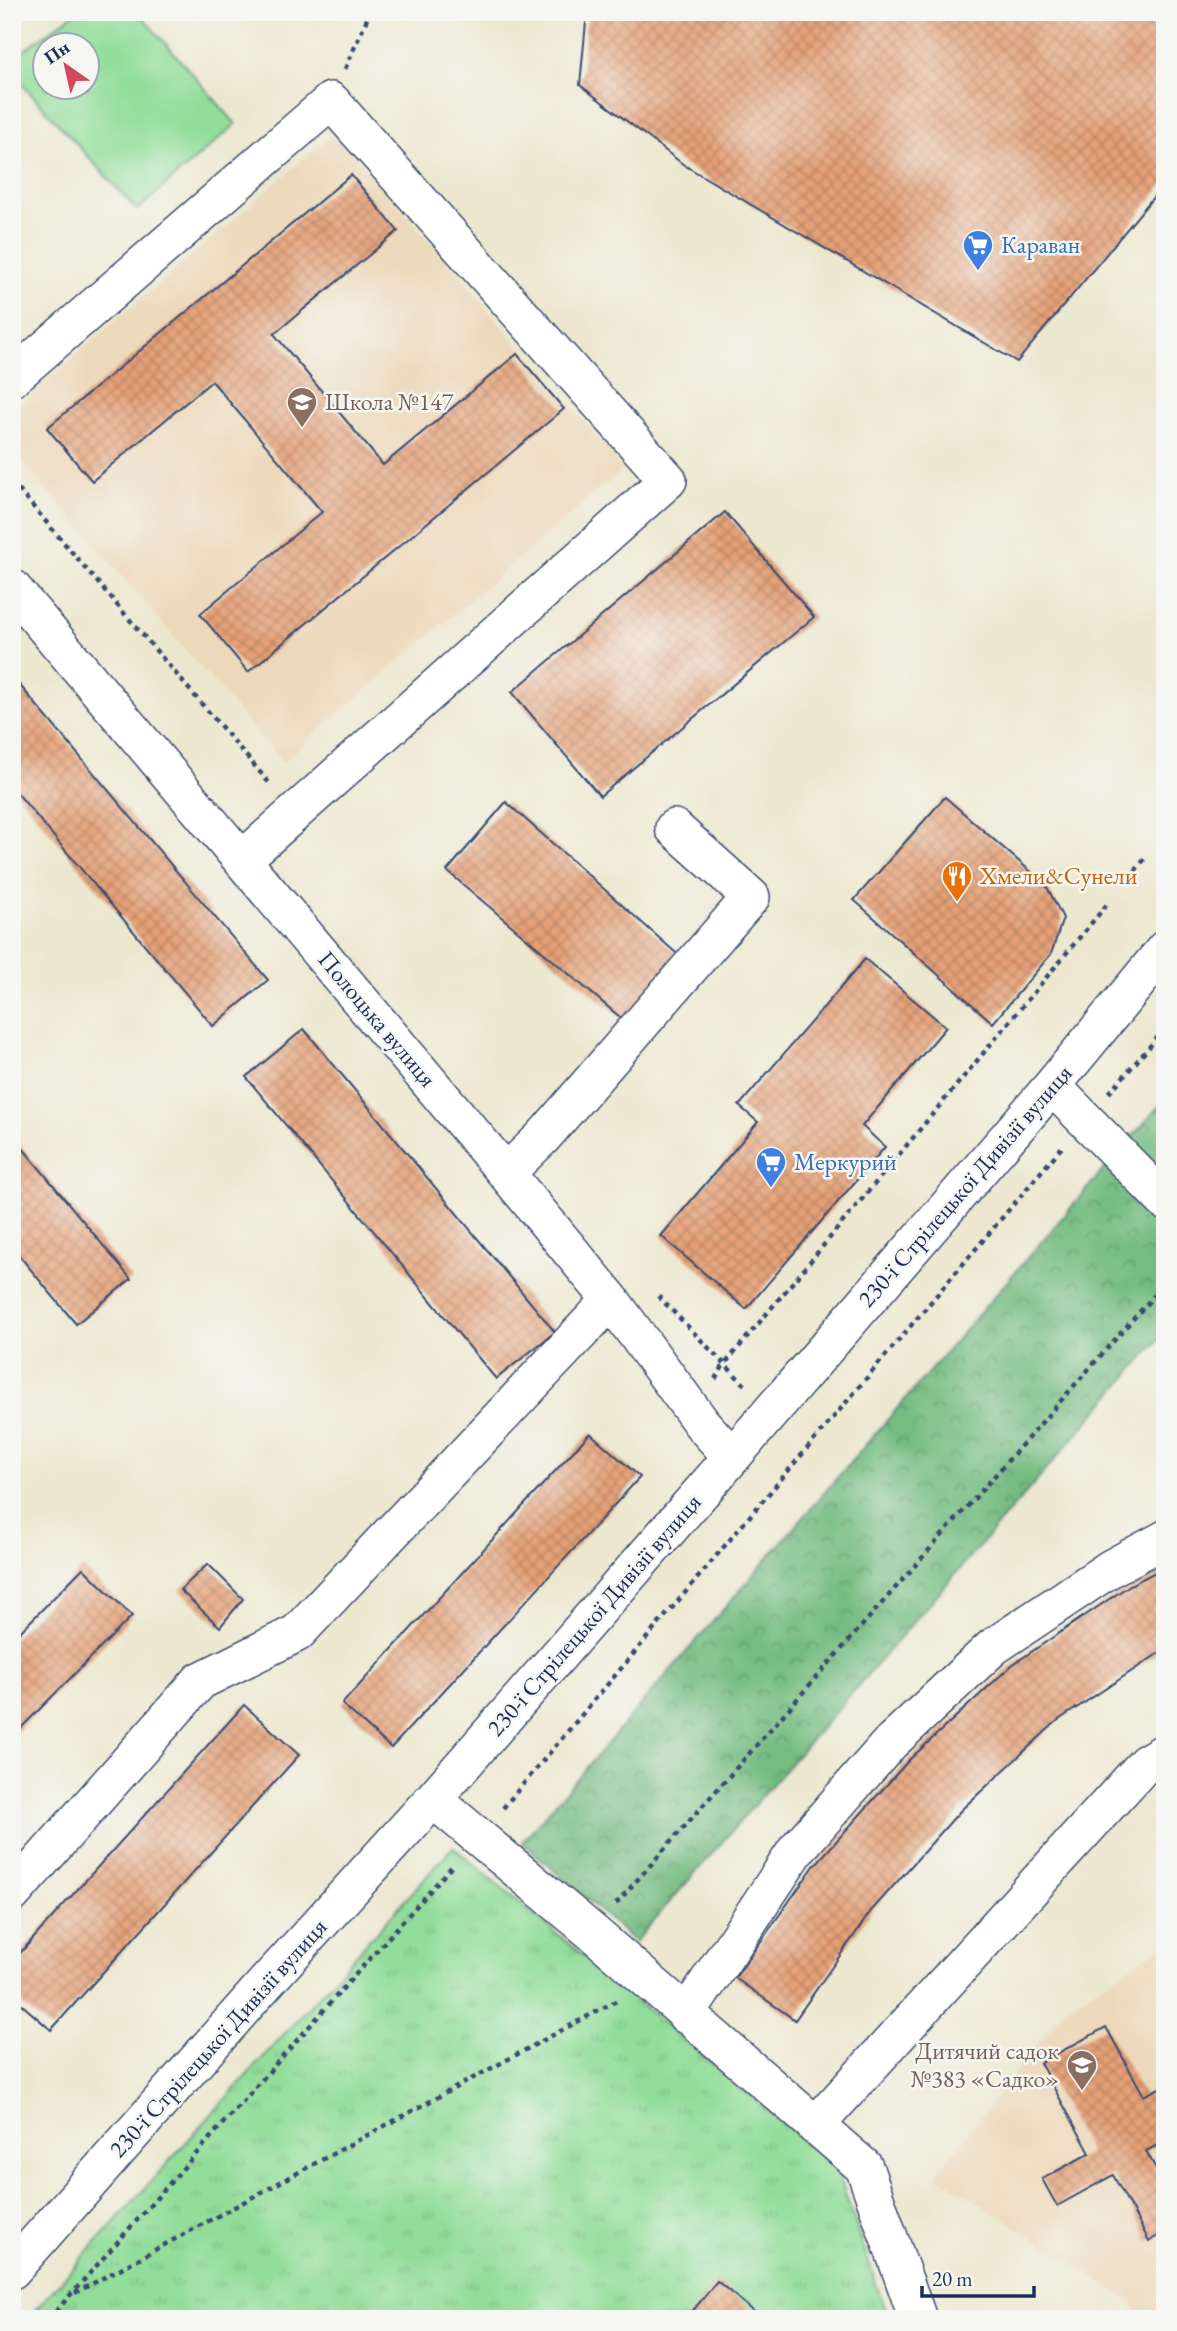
<svg xmlns="http://www.w3.org/2000/svg" width="1177" height="2331" viewBox="0 0 1177 2331" font-family="'EB Garamond',serif">
	<style>
		.built { fill: #ecd8ba }
		.grass { fill: url(#grass-tufts); stroke: #56867c; stroke-width: 2 }
		.forest { fill: url(#forest-crowns); stroke: #487670; stroke-width: 2 }
		.green { fill: #91dd99; stroke: #56867c; stroke-width: 2; fill-rule: evenodd }
		.building { fill: url(#building-cross-hatch) }
		.lines { fill: none; stroke-linecap: round; stroke-linejoin: round }
		.minor-casing { stroke: #3a4b6f; stroke-width: 40 }
		.path { stroke: #3a4b6f; stroke-width: 4.5; stroke-dasharray: 5 5; stroke-linecap: butt }
		.minor { stroke: #fff; stroke-width: 37 }
		.labels { text-anchor: middle; stroke-width: 5; stroke-linejoin: round; paint-order: stroke }
		.shop-label { font-size: 24px; fill: #366cbe; stroke: #f6f6f2; text-anchor: start }
		.education-label { font-size: 24px; fill: #785e54; stroke: #f6f6f2; text-anchor: start }
		.food-label { font-size: 24px; fill: #c56008; stroke: #f6f6f2; text-anchor: start }
		.street-label { font-size: 24px; fill: #1b2f5e; stroke: #f6f6f2 }
	</style>
	<defs>
		<pattern id="grass-tufts" width="24" height="20" patternUnits="userSpaceOnUse" patternTransform="scale(1.75)"><rect width="24" height="20" fill="#91dd99"/><path d="M3 7l-1-3M5 7V3M7 7l1-3M15 17l-1-3M17 17v-4M19 17l1-3" fill="none" stroke="#7cbe86"/></pattern>
		<pattern id="forest-crowns" width="20" height="18" patternUnits="userSpaceOnUse" patternTransform="scale(1.75)"><rect width="20" height="18" fill="#74bc81"/><path d="M2 6a3 3 0 1 1 6 0M12 15a3 3 0 1 1 6 0" fill="none" stroke="#5e996d"/></pattern>
		<pattern id="building-cross-hatch" width="8" height="8" patternUnits="userSpaceOnUse" patternTransform="scale(1.75)"><rect width="8" height="8" fill="#e6a177"/><path d="M0 0l8 8M0 8l8-8" fill="none" stroke="#ba8465"/></pattern>
	</defs>
	<rect width="100%" height="100%" fill="#f6f6f2"/>
	<filter id="ink" filterUnits="userSpaceOnUse"><feTurbulence type="fractalNoise" baseFrequency=".0143" numOctaves="2"/><feDisplacementMap in="SourceGraphic" scale="14" xChannelSelector="R" yChannelSelector="G"/><feConvolveMatrix kernelMatrix="1 2 1 2 8 2 1 2 1" color-interpolation-filters="sRGB"/></filter>
	<filter id="wash" filterUnits="userSpaceOnUse"><feTurbulence type="fractalNoise" baseFrequency=".00686" numOctaves="4" result="noise"/><feDisplacementMap in="SourceGraphic" scale="28" xChannelSelector="R" yChannelSelector="G"/><feGaussianBlur stdDeviation="1.57" result="paint"/><feColorMatrix in="noise" values="0 0 0 0 0 0 0 0 0 0 0 0 0 0 0 0 0 1.4 0 .05"/><feComposite in="paint" operator="in"/></filter>
	<g filter="url(#wash)">
		<rect width="100%" height="100%" fill="#ece8d0"/>
		<path class="built" d="M335,132L624,468L282,762L12,449V410Z
			M1162,1946H1165V2319H1141L1129,2300L936,2175L1064,2009Z"/>
		<path class="grass" d="M453,1847L836,2167L888,2319H27Z"/>
		<path class="forest" d="M1165,1099V1333L635,1942L522,1842Z"/>
		<path class="green" d="M76,12H138L236,124L137,210L12,73V59ZM46,46H88V88H46Z"/>
		<g id="blocks">
			<path class="building" d="M587,12H1165V183L1017,362L684,165L580,85Z
				M351,175L398,231L274,334L383,465L517,354L564,409L248,672L200,614L322,512L212,381L92,481L47,428Z
				M725,512L814,617L600,796L512,692Z
				M12,676L268,980L213,1026L12,787Z
				M945,797L1046,885L1063,918L1051,954L993,1023L854,900Z
				M506,802L684,960L627,1023L447,871Z
				M865,959L946,1027L862,1126L885,1147L746,1309L661,1236L758,1122L739,1106Z
				M304,1029L555,1332L496,1379L246,1077Z
				M12,1135L131,1279L76,1324L12,1247Z
				M590,1433L640,1477L391,1748L342,1704Z
				M208,1564L243,1599L220,1627L180,1590Z
				M1165,1567V1649L1057,1721L961,1810L871,1911L795,2020L735,1978L814,1866L909,1760L1012,1665L1130,1585Z
				M83,1568L132,1616L12,1737V1640Z
				M244,1705L299,1755L51,2030L12,1996V1962Z
				M1106,2027L1144,2096L1165,2085V2141L1146,2151L1165,2185V2232L1149,2241L1113,2175L1057,2206L1042,2179L1090,2153L1040,2063Z
				M717,2281L763,2319H686Z"/>
		</g>
	</g>
	<g filter="url(#ink)">
		<use href="#blocks" fill-opacity="0" stroke="#3a4b6f" stroke-width="2"/>
		<g class="lines">
			<g class="minor-casing">
				<path id="minor" d="M12,378L331,101L668,480L243,859
					M12,588L506,1173L611,1300L703,1425L732,1457
					M1052,1086L1165,1201
					M506,1173L543,1137L751,897L674,828
					M433,1799L592,1932L864,2167L918,2319
					M12,1894L200,1681L297,1633L611,1300
					M686,2015L797,1849L890,1743L993,1647L1111,1568L1165,1539
					M815,2126L1146,1763L1165,1752
					M12,2270L262,1987L433,1799L732,1457L1052,1086L1165,949"/>
			</g>
			<path class="path" d="M345,69L370,12
				M12,482L271,785
				M1135,871L1147,856
				M1109,1093L1165,1029
				M658,1296L745,1385
				M715,1379L724,1365L1109,902
				M503,1808L1062,1147
				M616,1904L1165,1283
				M75,2293L616,2001
				M49,2319L453,1865"/>
			<use href="#minor" class="minor"/>
		</g>
	</g>
	<defs>
		<g id="supermarket-pin" transform="scale(1.575)"><path d="M0 17L-7.5 6A9.5 9.5 0 1 1 7.5 6Z" fill="#3f7fe0" stroke="#f6f6f2"/><path d="M-6-5.5h2.5l.6 2H6L4.5 2H-2.5L-4.4-4H-6ZM-1.5 3.2a1.3 1.3 0 1 0 .1 0ZM3 3.2a1.3 1.3 0 1 0 .1 0Z" fill="#fff"/></g>
		<g id="school-pin" transform="scale(1.575)"><path d="M0 17L-7.5 6A9.5 9.5 0 1 1 7.5 6Z" fill="#8d6e63" stroke="#f6f6f2"/><path d="M0-5L7-2L0 1L-7-2ZM-4 1L0 2.5L4 1V4Q0 6-4 4Z" fill="#fff"/></g>
		<g id="restaurant-pin" transform="scale(1.575)"><path d="M0 17L-7.5 6A9.5 9.5 0 1 1 7.5 6Z" fill="#e8710a" stroke="#f6f6f2"/><path d="M-5-6h1v4h1v-4h1v4h1v-4h1v5L-1.5 .5V6h-2V.5L-5-1ZM5-6V6H3V1.5H1.5Q1.5-4 5-6Z" fill="#fff"/></g>
	</defs>
	<g fill-rule="evenodd">
		<use href="#supermarket-pin" x="978" y="245"/>
		<use href="#school-pin" x="302" y="402"/>
		<use href="#restaurant-pin" x="957" y="876"/>
		<use href="#supermarket-pin" x="771" y="1162"/>
		<use href="#school-pin" x="1082" y="2065"/>
	</g>
	<g class="labels">
		<g class="shop-label">
			<text x="1001" y="253">Караван</text>
			<text x="794" y="1170">Меркурий</text>
		</g>
		<g class="education-label">
			<text x="325" y="410">Школа №147</text>
			<text x="1059" y="2059" text-anchor="end">Дитячий садок<tspan x="1059" dy="28">№383 «Садко»</tspan></text>
		</g>
		<g class="food-label">
			<text x="980" y="884">Хмели&amp;Сунели</text>
		</g>
		<g class="street-label">
			<text transform="translate(377 1019) rotate(50)" y="8">Полоцька вулиця</text>
			<text transform="translate(965 1186) rotate(-49)" y="8">230-ї Стрілецької Дивізії вулиця</text>
			<text transform="translate(594 1615) rotate(-49)" y="8">230-ї Стрілецької Дивізії вулиця</text>
			<text transform="translate(218 2038) rotate(-48)" y="8">230-ї Стрілецької Дивізії вулиця</text>
		</g>
	</g>
	<rect width="1177" height="2331" fill="none" stroke="#f6f6f2" stroke-width="42"/>
	<g transform="translate(66 66) rotate(326)"><circle r="33" fill="#f6f6f2" stroke="#9ea6b7" stroke-width="2"/>
	<path d="M0-5L12 26L0 18L-12 26Z" fill="#d1495b"/>
	<text y="-10" font-size="19" font-weight="bold" text-anchor="middle" fill="#1b2f5e">Пн</text>
	</g>
	<path d="M922 2286v10h112v-10" fill="none" stroke="#1b2f5e" stroke-width="3.5"/>
	<text x="932" y="2286" font-size="21" fill="#1b2f5e" stroke="#f6f6f2" stroke-width="5" paint-order="stroke">20 m</text>
</svg>
